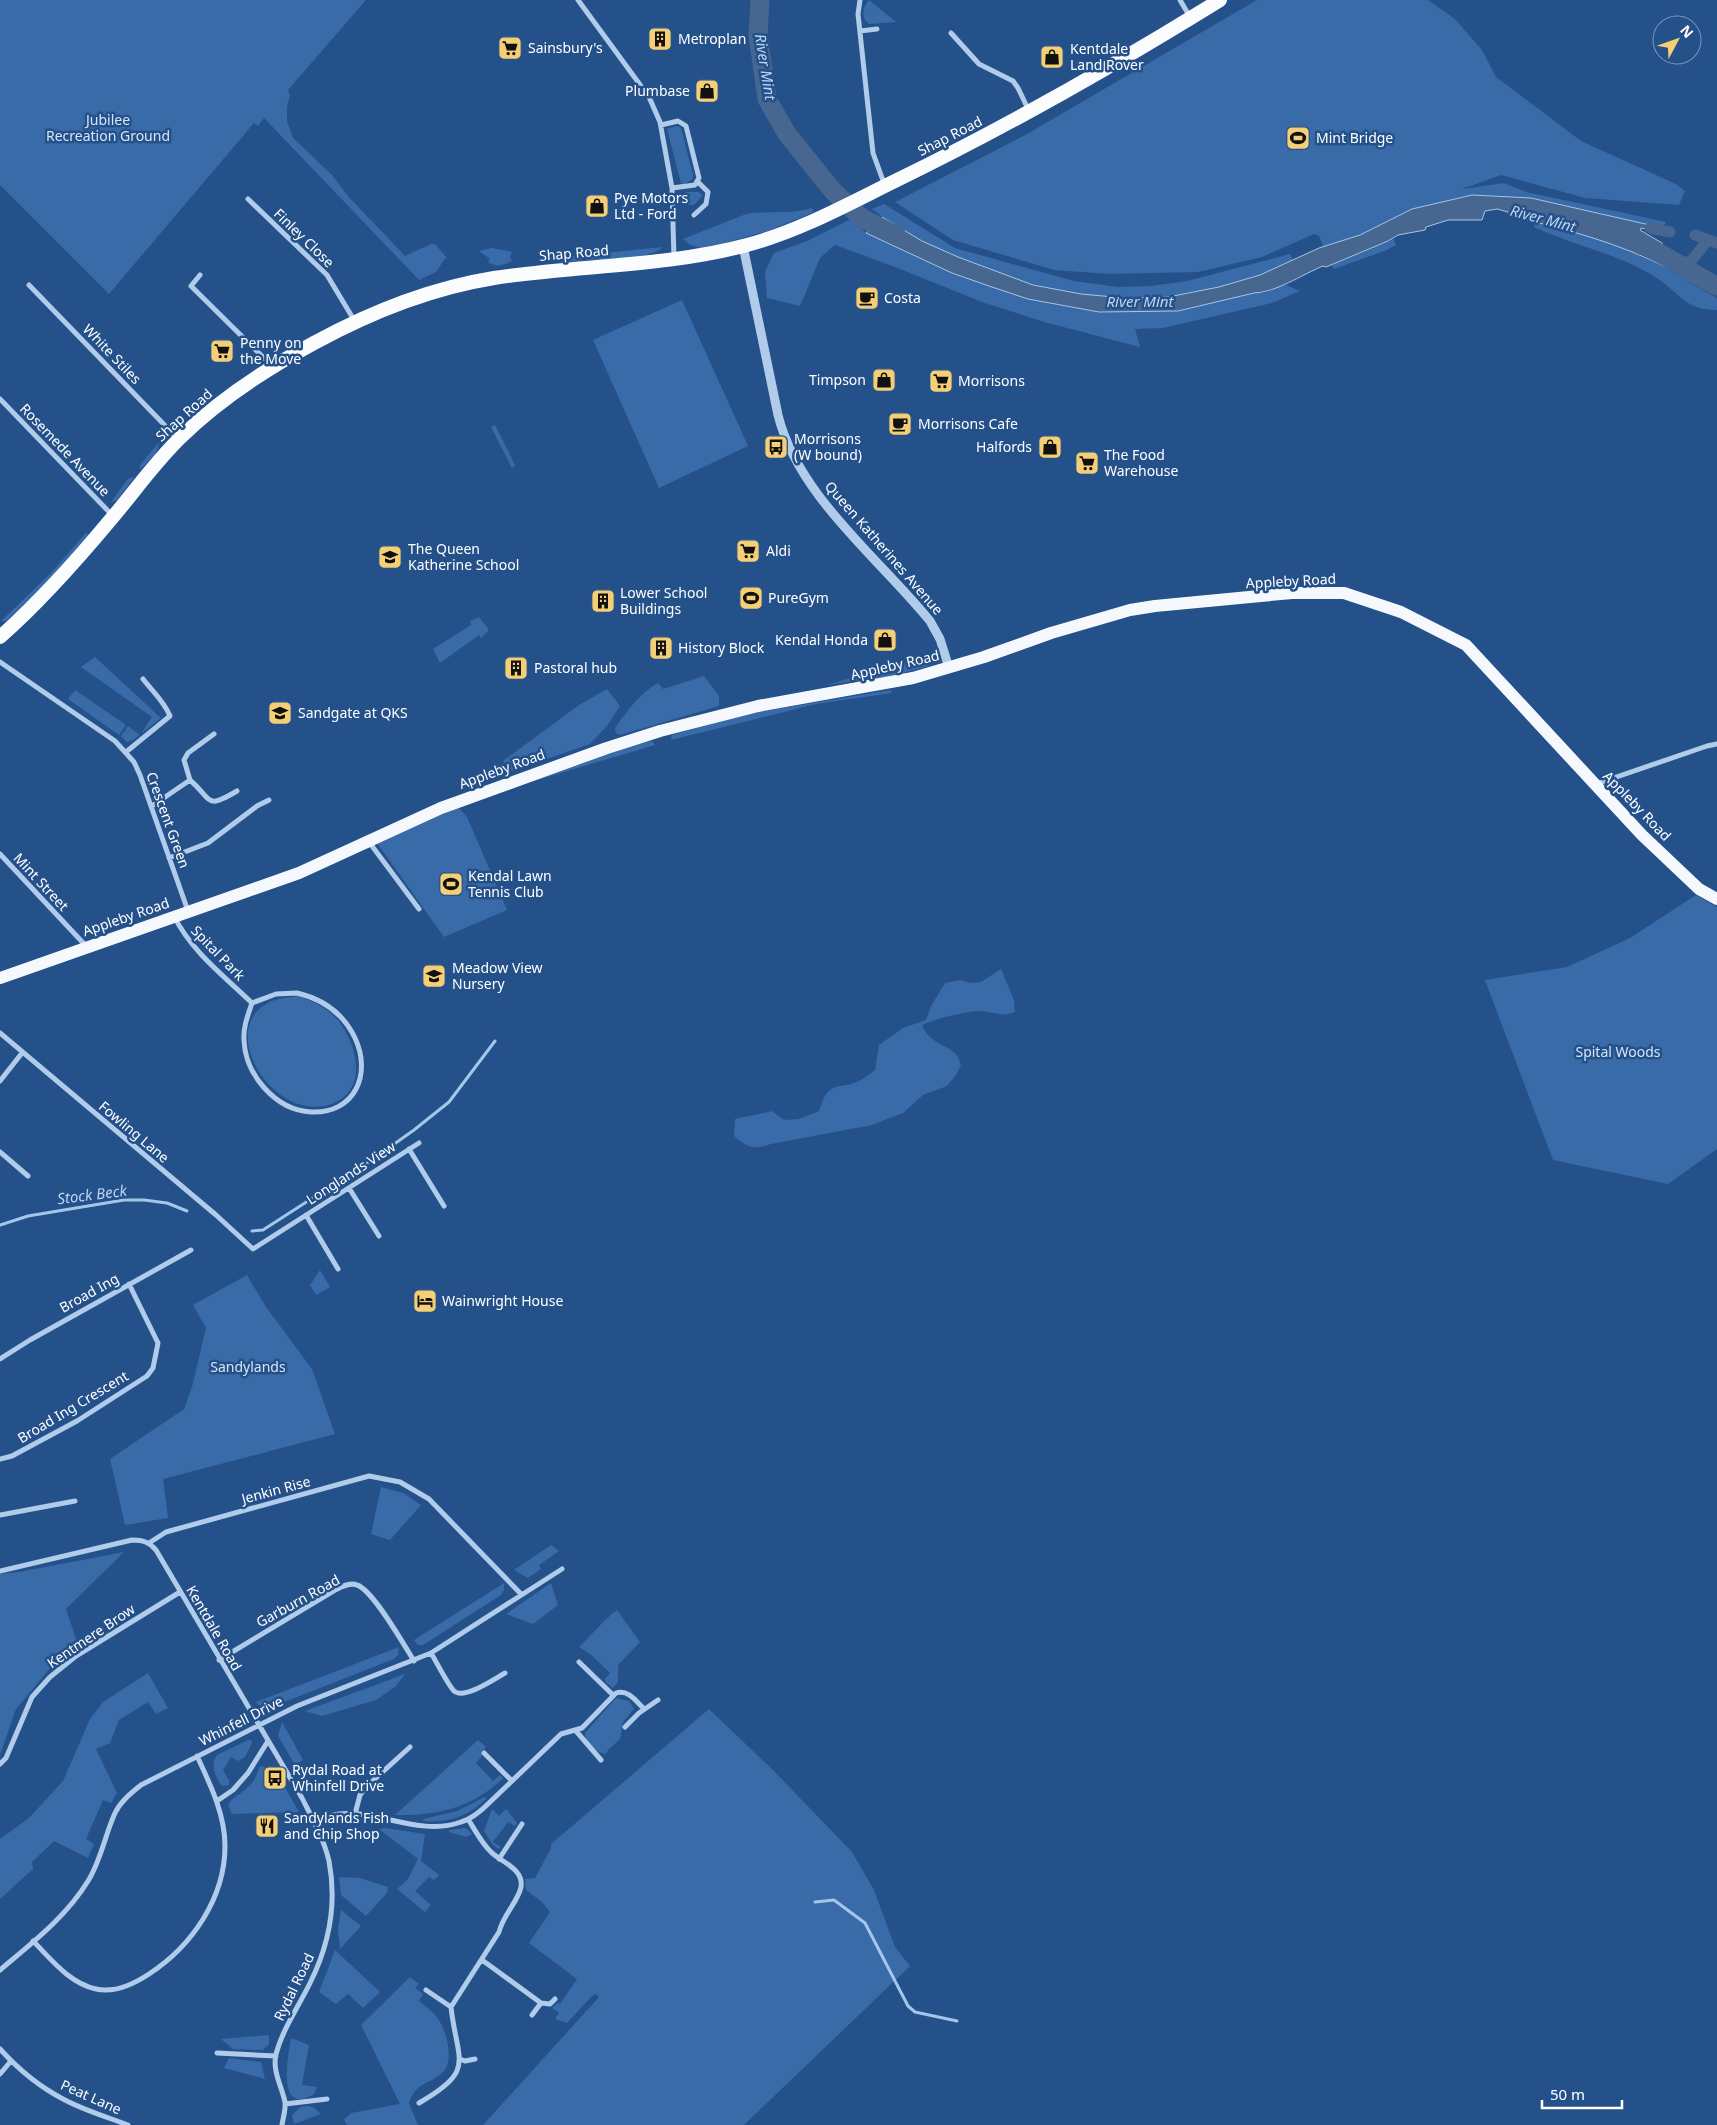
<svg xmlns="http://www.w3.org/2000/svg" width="1717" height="2125" viewBox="0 0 1717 2125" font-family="'Noto Sans',sans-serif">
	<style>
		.green { fill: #386ba7 }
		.water { fill: #476790; stroke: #a5c6eb }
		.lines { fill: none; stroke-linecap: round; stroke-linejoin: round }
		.stream { stroke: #a5c6eb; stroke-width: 3 }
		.canal { stroke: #476790; stroke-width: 11 }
		.river { stroke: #476790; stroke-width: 19 }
		.minor { stroke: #b1cbea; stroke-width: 5 }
		.tertiary { stroke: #b1cbea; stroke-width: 9 }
		.primary { stroke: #f5f9fe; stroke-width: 12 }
		.trunk { stroke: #fafcfe; stroke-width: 14 }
		.labels { text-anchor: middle; stroke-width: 5; stroke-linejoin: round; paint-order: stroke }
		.poi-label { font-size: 14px; fill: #fff; stroke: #24518a; text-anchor: start }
		.park-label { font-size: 14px; fill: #d5e5f8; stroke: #24518a }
		.street-label { font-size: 14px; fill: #fff; stroke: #24518a }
		.water-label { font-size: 15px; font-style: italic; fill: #bdd5f1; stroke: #24518a }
	</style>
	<rect width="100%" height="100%" fill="#24518a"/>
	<path class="green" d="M0,0H366L288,90L290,95L287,107V121L293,138L332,175L348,196L405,256L431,244H435L447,258L444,260L436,272L419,280L264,118L258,126L254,123L109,294L0,185Z
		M869,0L896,22L869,24C860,17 863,7 869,0Z
		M1257,0H1428L1455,19L1482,50L1496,77L1581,141L1676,184L1685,191L1679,205L1585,198L1501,175L1462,189L1504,183L1526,192L1666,222L1663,228L1531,198L1472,195L1412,209L1360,235L1323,247L1319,236L1314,234L1262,257L1198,272L1110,274L1054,270L953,240L895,202L1027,134Z
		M677,126L681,128L693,175L692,180L684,184L681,183L667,129Z
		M686,192H698L703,195L694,205H683L682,194Z
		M884,204L955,248L1074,281L1118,287L1151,286L1187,281L1290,254L1293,260C1214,301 1118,308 1033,285C1012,279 992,270 972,263C937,249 902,233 872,209Z
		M812,208L814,212L768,231L724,243L701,248L690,245L683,239L746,214C768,210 791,215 812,208Z
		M851,219L866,233L952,273L1028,299L1065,306L1099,312L1178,311L1254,293H1265L1284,284L1300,291L1272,303L1163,328L1135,329L1140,347L1044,322L982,302L895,267L835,245L820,258L800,306L767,298L765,272L774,253L807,241Z
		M1535,222C1570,231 1606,240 1639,254C1667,266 1690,284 1717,298V310C1685,310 1681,294 1658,279C1621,254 1574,246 1534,227Z
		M1394,239L1396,245L1387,250L1334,269L1332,265Z
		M663,247C650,260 605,259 586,260L585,255Z
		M492,248L512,252L510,257L512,261C503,265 497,268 488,262L490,259L479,251Z
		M582,255L583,260C568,263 555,263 540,259Z
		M682,300L748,446L659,488L593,340Z
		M495,425L515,465L512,468L491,427Z
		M160,441L156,453L140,470V465Z
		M132,477L134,478L117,500L111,502L128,479Z
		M86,533L88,534L87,536L37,593L6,621H1L51,573Z
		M479,617L489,630L481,638L479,635L440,663L433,649L471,625L470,621Z
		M934,655L929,666L892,676L826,685Z
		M95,657L161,718L133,740L127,742L121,736L128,726L140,735L152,717L81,667Z
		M704,676L719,696V706L620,735L616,733L615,728C628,710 639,694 658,683L663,689Z
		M607,689L620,706L607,726L590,744L512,771L503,761L579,705Z
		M75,690L126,725L119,735L68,699Z
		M891,690L892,693L816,704L671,740L672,735L746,714Z
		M652,741L655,745L527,783L634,745Z
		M458,807L467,817L507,910L444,937L377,843Z
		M1696,895L1717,907V1149L1668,1184L1553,1160L1485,980L1567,967L1630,938Z
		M1001,969L1014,1000L1015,1012C999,1018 992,1010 976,1011C960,1013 937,1018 922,1025C929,1043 944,1043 956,1054C958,1057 960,1062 961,1065L956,1075L947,1086L923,1095L903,1113L872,1125L771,1144C753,1150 748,1148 734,1136L735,1119L772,1111L784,1120L799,1119L819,1111C830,1077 837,1092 861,1080C866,1077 871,1073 875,1070L879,1045L903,1028L926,1020L931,1006L945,983L960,980L971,983L981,982Z
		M297,996C310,1000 324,1006 334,1016C355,1037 371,1087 334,1103C276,1127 215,1031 268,1003C277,998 287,998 297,996Z
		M320,1270L330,1287L316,1295L310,1285Z
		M247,1275L266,1307L312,1369L335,1434L163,1479L168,1518L125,1525L110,1459L184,1409L192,1387L206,1328L193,1305Z
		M381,1487L403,1493L421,1505L390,1540L371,1534Z
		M551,1545L559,1551L539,1565L541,1569L528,1578L514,1570Z
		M124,1552L66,1609L79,1648L51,1667L16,1709L0,1755V1574L19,1572Z
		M504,1583V1590L501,1595L423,1645H418L414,1640Z
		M551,1583L558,1605L533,1624L506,1614Z
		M617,1610L640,1642L618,1665V1682L613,1688L605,1682V1679L610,1673L590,1654L579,1647C592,1635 602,1621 617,1610Z
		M399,1647L398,1655L394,1659L274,1706C266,1708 261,1709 256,1702Z
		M148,1673L168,1708L156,1714L148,1702L119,1720L110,1743L96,1749L117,1793L111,1803L103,1800L86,1839L94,1844L88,1858L54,1841L32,1862L33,1869L0,1899V1839L29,1818L63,1781L90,1719L103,1702Z
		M405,1674L396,1686L376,1700L322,1716L305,1711Z
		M616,1698L629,1701L634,1709L623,1722L620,1739L608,1750L606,1754C597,1753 585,1743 585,1733Z
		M709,1709L772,1769L852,1852L874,1890L895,1947L910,1966L744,2125H483L599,1997L596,1994L592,1996L567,2023L555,2019L559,2013L552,2008L558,2003L560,2004L577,1979L529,1943L550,1912L542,1902L526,1890L525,1879L535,1878L551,1848V1844Z
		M282,1722L303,1760L295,1765L278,1736Z
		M248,1740H251L252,1743L245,1757L238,1761L231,1757L223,1770L229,1780V1785L222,1786C215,1777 210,1765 217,1755Z
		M478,1740L486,1747L481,1752L482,1756L476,1763L493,1781L500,1775L503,1778C473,1808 436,1816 395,1815Z
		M260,1766L275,1770L299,1812L232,1814L228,1805C232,1797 241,1794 247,1788C254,1782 257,1774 260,1766Z
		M485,1797L487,1798C469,1816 449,1823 423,1821L424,1819L457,1811Z
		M492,1809L499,1816L506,1809L517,1823L515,1826L508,1822L493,1842L501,1847L498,1849L493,1845L484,1831Z
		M385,1828L425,1834L421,1861L439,1875L434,1880L429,1877L415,1891L431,1905L425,1912L397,1889L408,1879L418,1859L379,1829Z
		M464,1828L467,1829L472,1834L466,1837L449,1832V1830Z
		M339,1877L360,1878L388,1887L387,1893L366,1916L341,1895Z
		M341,1910L361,1926L340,1949L338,1929Z
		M335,1950L380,1992L363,2008L348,1994L336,2004L319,1992Z
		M410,1977L419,1984L415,1988L423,1994L419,2001C425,2006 432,2011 437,2017C446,2029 455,2060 443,2072C428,2087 418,2079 409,2103L418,2125H347L344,2119L351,2113L400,2104L361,2025Z
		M269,2035V2044L263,2050L233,2049L221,2039Z
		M291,2038L309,2045L302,2085L317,2087L314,2094C276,2117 288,2056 291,2038Z
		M229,2058L261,2062L265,2079L224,2068Z
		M307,2106L313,2107L321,2114L294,2124L292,2115L300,2107Z"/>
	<path class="water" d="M1472,195L1531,198L1663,228V233L1641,228L1640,230L1662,243L1668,268C1618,243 1564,228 1509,216L1508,212L1497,209L1485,211L1482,220H1448L1426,227L1425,230L1398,235L1388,241L1326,267L1323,266C1301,275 1277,292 1254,293L1178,311L1099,312L1028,299L989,286L952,273L866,233L882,217L922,241L958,257L1033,285L1081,294L1125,298L1168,297L1219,287L1260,275L1319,248L1360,235L1412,209Z"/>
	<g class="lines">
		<path class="stream" d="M0,1225L28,1216L124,1200H144L167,1203L187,1211
			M252,1231L263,1230L373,1159L414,1130L449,1102L495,1041
			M815,1902L834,1900L865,1923L908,2006L915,2012L957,2021"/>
		<path class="canal" d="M1650,228L1670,232
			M1695,235L1717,243
			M1680,265L1692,260L1708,240"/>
		<path class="river" d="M760,0L758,35L767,99L787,134L833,191L862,218L897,236
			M1641,245C1669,255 1691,274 1717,286"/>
		<path class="minor" d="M578,0L649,97L660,122L672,188L674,258
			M860,0L858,14L873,153L885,186
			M1180,0L1190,17
			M860,31L877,29
			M951,33L979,64L1013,81L1018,88L1029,111
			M661,125L678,121L686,126L699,178L695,185L672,188
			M248,199L327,275L354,320
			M694,215L706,204L708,192L697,181
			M200,275L191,286L271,365
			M29,285L178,439
			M0,399L113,516
			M0,662L115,741L134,762L140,775L188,911
			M126,752L170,716C164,701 153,692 143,679
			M190,780C213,800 205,810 237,791
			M1596,784L1707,746L1717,744
			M152,806L190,780L184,760L188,753L214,734
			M369,842L419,909
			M0,854L86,946
			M169,858L208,843L257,806L269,800
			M174,916C191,951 224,976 252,1003
			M297,993C323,999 343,1013 355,1038C372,1074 355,1114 311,1112C275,1110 245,1074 244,1040C243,1027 248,1015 252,1003L276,994Z
			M0,1033L216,1215L253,1249L419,1143
			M0,1081L22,1053
			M409,1149L444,1206
			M0,1152L28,1176
			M349,1188L379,1236
			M306,1215L338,1269
			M0,1359L30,1340L191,1250
			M0,1459L12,1456L77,1421L147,1376L153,1368L158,1343L129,1284
			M0,1515L75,1501
			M149,1543L166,1532L369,1476L400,1482L429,1499L521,1594
			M0,1571L132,1540C143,1540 149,1542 156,1550L302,1798C312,1818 324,1839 329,1861C337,1903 329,1945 310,1983C299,2006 283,2028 276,2054C272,2071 282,2087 285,2102C286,2109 283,2118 282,2125
			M431,1653C436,1661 448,1685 454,1691C464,1700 494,1679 505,1673
			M219,1660L335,1590C341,1587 350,1582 357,1585C373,1590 404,1645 414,1661
			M579,1662L613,1695
			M625,1727L639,1713L658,1700
			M576,1731L601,1760
			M484,1753L512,1781
			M0,1764L6,1758L32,1697L50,1677L76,1656L180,1592
			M217,1801L233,1790L248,1773L268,1741
			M355,1814L360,1795L366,1787L410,1747
			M314,1822C360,1796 412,1840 461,1822C472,1819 481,1811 489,1803L561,1734L582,1728L616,1693C628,1689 636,1701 644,1709
			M499,1859L522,1824
			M33,1941C51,1959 69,1983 96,1989C114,1993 134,1984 149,1974C192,1946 225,1898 225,1846C225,1814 210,1784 197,1756
			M482,1960L541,2003L550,2004L555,1999
			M0,1970C32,1943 66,1917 88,1881C101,1860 105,1835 115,1813C121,1801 131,1793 141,1785L297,1706L431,1653L562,1569
			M426,1990L451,2007
			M532,2015L541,2003
			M0,2049C18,2069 40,2087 63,2099C83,2110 107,2117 128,2125
			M217,2053L276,2056
			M460,2059L465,2061L475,2059
			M0,2074L11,2061
			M419,2103C477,2070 457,2062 451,2007L499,1932C503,1915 519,1900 521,1887C524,1868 500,1862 490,1851C481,1842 475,1830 468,1819
			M285,2104L327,2099"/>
		<path class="tertiary" d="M743,246L778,415C798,496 879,558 930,621L940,639L949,668"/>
		<path class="primary" d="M0,978L299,873L441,808L607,748L660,731L758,706L913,678L984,657L1051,633L1130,610L1155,606L1292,593H1344L1401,612L1466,645L1642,835L1699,889L1717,899"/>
		<path class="trunk" d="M0,637C41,601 77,560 112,518C135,491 155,462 181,437C220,399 266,369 314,343C369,313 432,288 494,278C578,265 665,267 747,245C800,231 848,204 897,180C1008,126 1115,65 1220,0"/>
	</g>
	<defs>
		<g id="building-square" transform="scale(1.25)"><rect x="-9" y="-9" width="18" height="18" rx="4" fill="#f5cf75" stroke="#24518a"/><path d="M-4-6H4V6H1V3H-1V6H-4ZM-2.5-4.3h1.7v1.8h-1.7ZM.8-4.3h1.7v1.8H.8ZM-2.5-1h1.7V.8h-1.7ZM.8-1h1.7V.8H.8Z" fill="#111"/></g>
		<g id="supermarket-square" transform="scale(1.25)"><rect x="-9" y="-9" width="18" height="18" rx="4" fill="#f5cf75" stroke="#24518a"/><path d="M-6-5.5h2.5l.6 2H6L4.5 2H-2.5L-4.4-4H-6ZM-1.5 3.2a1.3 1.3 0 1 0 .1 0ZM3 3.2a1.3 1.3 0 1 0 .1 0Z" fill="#111"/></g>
		<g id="shop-square" transform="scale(1.25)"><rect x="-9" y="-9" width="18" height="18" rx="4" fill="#f5cf75" stroke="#24518a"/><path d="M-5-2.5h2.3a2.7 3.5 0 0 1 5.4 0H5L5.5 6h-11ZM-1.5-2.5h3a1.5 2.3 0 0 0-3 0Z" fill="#111"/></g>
		<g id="stadium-square" transform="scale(1.25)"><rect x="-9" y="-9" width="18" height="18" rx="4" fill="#f5cf75" stroke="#24518a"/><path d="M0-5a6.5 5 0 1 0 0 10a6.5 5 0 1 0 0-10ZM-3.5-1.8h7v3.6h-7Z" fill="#111"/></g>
		<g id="cafe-square" transform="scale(1.25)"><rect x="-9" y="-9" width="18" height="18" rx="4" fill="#f5cf75" stroke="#24518a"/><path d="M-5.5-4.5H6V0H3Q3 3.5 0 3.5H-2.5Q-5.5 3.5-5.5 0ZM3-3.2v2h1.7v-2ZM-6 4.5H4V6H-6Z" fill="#111"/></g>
		<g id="bus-square" transform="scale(1.25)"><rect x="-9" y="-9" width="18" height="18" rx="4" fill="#f5cf75" stroke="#24518a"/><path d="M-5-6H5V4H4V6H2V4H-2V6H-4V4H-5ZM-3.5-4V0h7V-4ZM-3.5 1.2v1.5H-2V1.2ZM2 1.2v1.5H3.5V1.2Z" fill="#111"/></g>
		<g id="school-square" transform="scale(1.25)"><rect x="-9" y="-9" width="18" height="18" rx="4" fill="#f5cf75" stroke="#24518a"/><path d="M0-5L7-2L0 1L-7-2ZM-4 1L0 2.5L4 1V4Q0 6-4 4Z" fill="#111"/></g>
		<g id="hotel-square" transform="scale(1.25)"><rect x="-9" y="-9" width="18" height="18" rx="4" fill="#f5cf75" stroke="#24518a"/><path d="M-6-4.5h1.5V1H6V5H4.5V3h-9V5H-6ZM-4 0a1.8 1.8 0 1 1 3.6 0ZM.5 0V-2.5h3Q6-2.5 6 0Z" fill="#111"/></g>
		<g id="restaurant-square" transform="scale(1.25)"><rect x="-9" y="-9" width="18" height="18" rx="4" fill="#f5cf75" stroke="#24518a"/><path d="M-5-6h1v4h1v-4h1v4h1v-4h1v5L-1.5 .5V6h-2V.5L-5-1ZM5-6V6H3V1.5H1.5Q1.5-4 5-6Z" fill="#111"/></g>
	</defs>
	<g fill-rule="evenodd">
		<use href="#building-square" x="660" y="39"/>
		<use href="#supermarket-square" x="510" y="48"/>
		<use href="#shop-square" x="1052" y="57"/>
		<use href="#shop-square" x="707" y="91"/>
		<use href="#stadium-square" x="1298" y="138"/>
		<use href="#shop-square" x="597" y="206"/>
		<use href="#cafe-square" x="867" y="298"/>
		<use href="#supermarket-square" x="222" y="351"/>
		<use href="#shop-square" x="884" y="380"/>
		<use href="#supermarket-square" x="941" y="381"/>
		<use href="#cafe-square" x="900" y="424"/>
		<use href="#bus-square" x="776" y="447"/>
		<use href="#shop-square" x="1050" y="447"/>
		<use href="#supermarket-square" x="1087" y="463"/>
		<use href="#supermarket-square" x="748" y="551"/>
		<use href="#school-square" x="390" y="557"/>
		<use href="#stadium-square" x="751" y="598"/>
		<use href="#building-square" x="603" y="601"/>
		<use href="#shop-square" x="885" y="640"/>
		<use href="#building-square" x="661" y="648"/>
		<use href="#building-square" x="516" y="668"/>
		<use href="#school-square" x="280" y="713"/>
		<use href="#stadium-square" x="451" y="884"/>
		<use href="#school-square" x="434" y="976"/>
		<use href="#hotel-square" x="425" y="1301"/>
		<use href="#bus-square" x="275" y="1778"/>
		<use href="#restaurant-square" x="267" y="1826"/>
	</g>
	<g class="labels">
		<g class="poi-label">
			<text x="678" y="44">Metroplan</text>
			<text x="528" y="53">Sainsbury's</text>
			<text x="1070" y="54">Kentdale<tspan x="1070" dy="16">Land Rover</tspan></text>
			<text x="690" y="96" text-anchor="end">Plumbase</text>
			<text x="1316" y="143">Mint Bridge</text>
			<text x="614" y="203">Pye Motors<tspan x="614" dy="16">Ltd - Ford</tspan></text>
			<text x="884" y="303">Costa</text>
			<text x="240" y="348">Penny on<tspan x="240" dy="16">the Move</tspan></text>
			<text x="866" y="385" text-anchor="end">Timpson</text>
			<text x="958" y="386">Morrisons</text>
			<text x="918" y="429">Morrisons Cafe</text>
			<text x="794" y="444">Morrisons<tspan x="794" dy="16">(W bound)</tspan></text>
			<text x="1032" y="452" text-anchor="end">Halfords</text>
			<text x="1104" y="460">The Food<tspan x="1104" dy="16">Warehouse</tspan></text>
			<text x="408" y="554">The Queen<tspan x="408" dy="16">Katherine School</tspan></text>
			<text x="766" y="556">Aldi</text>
			<text x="620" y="598">Lower School<tspan x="620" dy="16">Buildings</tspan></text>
			<text x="768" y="603">PureGym</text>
			<text x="868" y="645" text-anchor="end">Kendal Honda</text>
			<text x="678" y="653">History Block</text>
			<text x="534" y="673">Pastoral hub</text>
			<text x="298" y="718">Sandgate at QKS</text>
			<text x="468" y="881">Kendal Lawn<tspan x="468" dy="16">Tennis Club</tspan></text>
			<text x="452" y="973">Meadow View<tspan x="452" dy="16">Nursery</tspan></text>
			<text x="442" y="1306">Wainwright House</text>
			<text x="292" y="1775">Rydal Road at<tspan x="292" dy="16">Whinfell Drive</tspan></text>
			<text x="284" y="1823">Sandylands Fish<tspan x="284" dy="16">and Chip Shop</tspan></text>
		</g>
		<g class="park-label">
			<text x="108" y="125">Jubilee<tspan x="108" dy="16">Recreation Ground</tspan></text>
			<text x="1618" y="1057">Spital Woods</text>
			<text x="248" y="1372">Sandylands</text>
		</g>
		<g class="street-label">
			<text transform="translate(950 136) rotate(-27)" y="5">Shap Road</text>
			<text transform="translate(304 238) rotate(44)" y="5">Finley Close</text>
			<text transform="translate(574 253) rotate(-5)" y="5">Shap Road</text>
			<text transform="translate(112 354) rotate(46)" y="5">White Stiles</text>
			<text transform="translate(184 415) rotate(-42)" y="5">Shap Road</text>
			<text transform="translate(65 450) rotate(46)" y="5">Rosemede Avenue</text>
			<text transform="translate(884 548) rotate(49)" y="5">Queen Katherines Avenue</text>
			<text transform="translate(1291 581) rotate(-3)" y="5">Appleby Road</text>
			<text transform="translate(895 665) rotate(-13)" y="5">Appleby Road</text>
			<text transform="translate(502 769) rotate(-20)" y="5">Appleby Road</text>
			<text transform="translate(1637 806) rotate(46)" y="5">Appleby Road</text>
			<text transform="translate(168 820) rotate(70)" y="5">Crescent Green</text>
			<text transform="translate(41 882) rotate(47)" y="5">Mint Street</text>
			<text transform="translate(126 917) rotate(-19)" y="5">Appleby Road</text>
			<text transform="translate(218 953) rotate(46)" y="5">Spital Park</text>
			<text transform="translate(134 1132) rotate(40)" y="5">Fowling Lane</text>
			<text transform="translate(351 1173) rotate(-33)" y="5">Longlands View</text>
			<text transform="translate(89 1293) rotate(-29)" y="5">Broad Ing</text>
			<text transform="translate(73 1407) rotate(-31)" y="5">Broad Ing Crescent</text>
			<text transform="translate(276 1490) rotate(-15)" y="5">Jenkin Rise</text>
			<text transform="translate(298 1601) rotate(-29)" y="5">Garburn Road</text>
			<text transform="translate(214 1628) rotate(60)" y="5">Kentdale Road</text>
			<text transform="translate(91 1636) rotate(-34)" y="5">Kentmere Brow</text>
			<text transform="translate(241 1721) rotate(-27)" y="5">Whinfell Drive</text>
			<text transform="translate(294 1987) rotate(-64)" y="5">Rydal Road</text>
			<text transform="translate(91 2097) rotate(24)" y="5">Peat Lane</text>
		</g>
		<g class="water-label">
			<text transform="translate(765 67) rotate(81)" y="5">River Mint</text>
			<text transform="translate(1543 219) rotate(15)" y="5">River Mint</text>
			<text x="1140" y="307">River Mint</text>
			<text transform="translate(92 1195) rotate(-7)" y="5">Stock Beck</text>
		</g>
	</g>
	<g transform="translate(1677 40) rotate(49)"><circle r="24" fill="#24518a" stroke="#7c97b9"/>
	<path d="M0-4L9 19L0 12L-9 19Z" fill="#f5cf75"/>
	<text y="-8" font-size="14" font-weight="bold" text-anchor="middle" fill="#ffffff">N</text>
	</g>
	<path d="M1542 2100v8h80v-8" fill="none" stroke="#ffffff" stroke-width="2.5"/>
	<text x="1550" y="2100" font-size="15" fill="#ffffff" stroke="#24518a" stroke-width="4" paint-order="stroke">50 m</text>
</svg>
